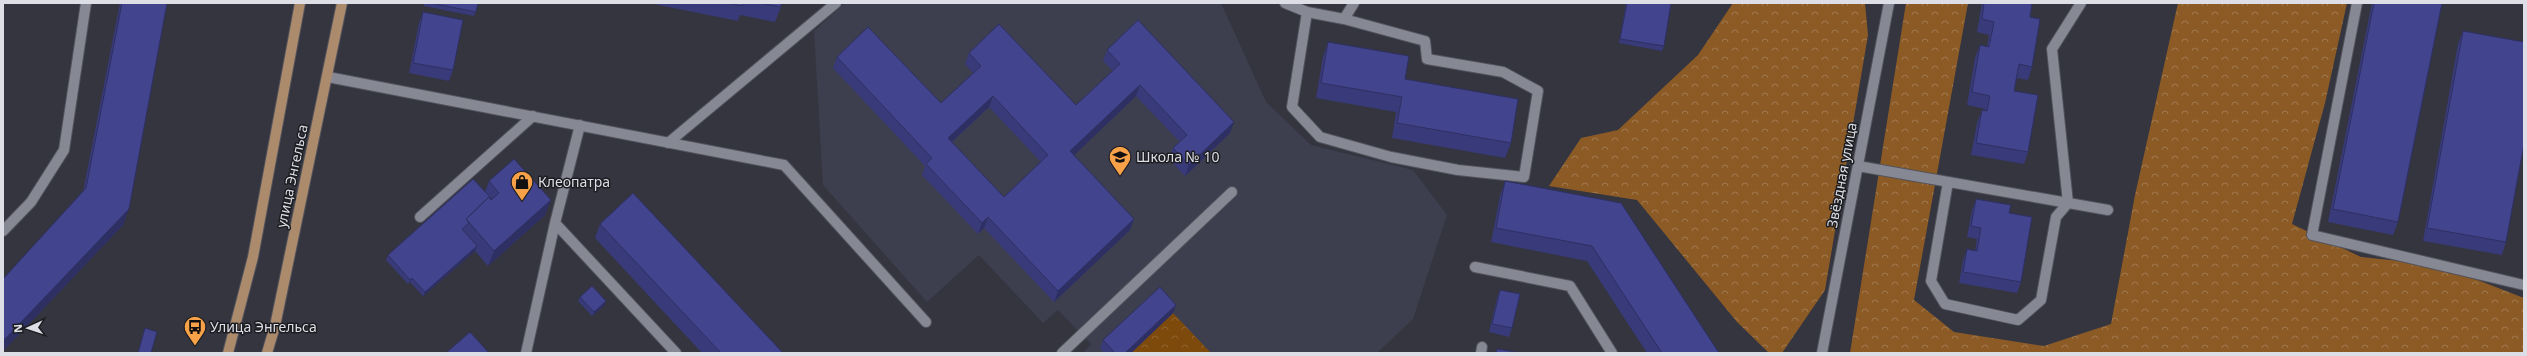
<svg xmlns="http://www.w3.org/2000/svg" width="2527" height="356" viewBox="0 0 2527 356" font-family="'Noto Sans',sans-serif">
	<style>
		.built { fill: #3d3f4f }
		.forest { fill: url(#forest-crowns) }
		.park { fill: url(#park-crowns) }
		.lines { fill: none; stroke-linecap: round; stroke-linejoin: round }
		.minor-casing { stroke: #52535c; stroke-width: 12 }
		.major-casing { stroke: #52535c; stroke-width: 12 }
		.minor { stroke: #868894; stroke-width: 10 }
		.major { stroke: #ac8a6c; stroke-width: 10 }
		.wall { fill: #393a79; fill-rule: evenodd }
		.shaded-wall { fill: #2e3063 }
		.building { fill: #42448d; stroke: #2e3063; fill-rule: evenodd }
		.labels { text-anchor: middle; stroke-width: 3; stroke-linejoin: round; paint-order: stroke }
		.poi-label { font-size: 14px; fill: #dedfe6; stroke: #1c1d21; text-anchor: start }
		.street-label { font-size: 14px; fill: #dedfe6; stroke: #1c1d21 }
	</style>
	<defs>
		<pattern id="forest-crowns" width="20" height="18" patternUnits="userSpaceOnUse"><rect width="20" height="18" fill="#8c5a25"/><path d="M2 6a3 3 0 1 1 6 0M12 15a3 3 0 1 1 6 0" fill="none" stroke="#a1794f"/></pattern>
		<pattern id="park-crowns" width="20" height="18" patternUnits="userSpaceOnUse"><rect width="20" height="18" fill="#7d4a0c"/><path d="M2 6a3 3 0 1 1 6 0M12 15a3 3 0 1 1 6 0" fill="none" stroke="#8f642f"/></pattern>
	</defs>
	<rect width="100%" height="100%" fill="#34353f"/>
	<path class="built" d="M845,3H1221L1266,102L1311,145L1413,170L1447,215L1413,319L1377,353H1083L1091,344L1058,310L1043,323L979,255L927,302L823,185L814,31Z"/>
	<path class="forest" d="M1733,3H1865L1868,35L1825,290L1782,353H1769L1737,322L1637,200L1549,186L1581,138L1618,130L1698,55Z
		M1906,3H1968L1914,300L1954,332L2044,346L2111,324L2135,195L2178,3H2347L2325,103L2292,224L2361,257L2439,265L2524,298V353H1850Z"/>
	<path class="park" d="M1173,313L1211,353H1131Z"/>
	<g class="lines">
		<g class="minor-casing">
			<path id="minor" d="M1285,3L1307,12L1344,19L1354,3
				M2357,3L2312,235L2524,285
				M1307,12L1292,107L1320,137L1391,157L1458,170L1524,177L1538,91L1503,72L1427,59L1425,41L1344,19
				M328,77L784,165L926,322
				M668,143L836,3
				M1858,166L2108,210
				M1948,182L1931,281L1945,304L2018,320L2041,300L2056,217L2068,203L2052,49L2081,3
				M420,217L533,116
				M555,223L676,353
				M3,231L31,202L64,150L86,3
				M1475,267L1570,286L1612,353
				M526,353L555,223L580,125
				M1062,353L1232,192
				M1481,353L1482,347
				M1822,353L1889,3"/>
		</g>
		<g class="major-casing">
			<path id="major" d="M228,353L253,257L300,3
				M267,353L275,326L342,3"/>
		</g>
		<use href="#minor" class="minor"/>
		<use href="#major" class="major"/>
	</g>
	<path class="wall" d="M120,3H167L123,225L3,351V279L83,192Z
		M424,3H478L474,16L424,6Z
		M649,3H781V7L775,22L740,15L738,21Z
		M1626,3H1671L1664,46L1662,51L1619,43Z
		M1982,3H2032L2030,17L2032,67L2028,80L2017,78L2014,91L2028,152L2024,164L1971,155L1977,123L1982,110L1985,111V109L1967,105L1975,58L1980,45L1987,47L1989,35L1977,32Z
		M2372,3H2442L2398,222L2393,235L2328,222Z
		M423,12L453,70L449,81L409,73L419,23Z
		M2463,31L2506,242L2502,255L2423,241L2458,44Z
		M1328,42L1405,79L1511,143L1505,158L1392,138L1396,112L1316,98L1323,57Z
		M1107,50L1230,133L1185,176L1169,159L1173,148L1180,142L1136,96L1074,155L1134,219L1130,230L1054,302L984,228L978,234L922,175L925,166L833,68L837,57L941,103L973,73L965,64L969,53L1076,105L1113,71L1103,61ZM989,107L1041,162L1004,197L952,142Z
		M489,181L545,215L488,266L475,251L423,296L410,282L408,284L386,260L388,255L485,192Z
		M1505,181L1621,203L1719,353H1647L1587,261L1491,242L1500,196Z
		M1976,199L2009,213L2021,282L2017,293L1959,283L1963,260L1967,249L1975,251L1977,239L1967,237L1972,210Z
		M600,224L783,353H702L595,238Z
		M1500,290L1512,328L1509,337L1489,332L1497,298Z
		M580,297L604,306L592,316L578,301Z
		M1176,305L1173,313L1131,353H1104L1100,348L1103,340Z"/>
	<path class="shaded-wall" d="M1140,85L1136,96L1067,162L1070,151Z
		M993,96L989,107L944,149L948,138Z
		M1234,122L1230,133L1185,176L1189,165Z
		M551,200L545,215L488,266L494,251Z
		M129,209L123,225L3,351V345L5,339Z
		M988,217L984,228L978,234L982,223Z
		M1134,219L1130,230L1054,302L1058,291Z
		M477,246L475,251L423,296L425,292Z
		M412,278L410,282L408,284L410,280Z
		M606,301L604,306L592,316L594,312Z
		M1176,305L1173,313L1131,353H1125Z"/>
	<path class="building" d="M122,3H167L129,209L5,339L3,338V279L86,188Z
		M431,3H478L476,12Z
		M726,3H744L743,6Z
		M759,3H781V7Z
		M1627,3H1671L1664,46L1620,39Z
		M1984,3H2032L2030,17L2040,19L2032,67L2019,64L2014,91L2038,95L2028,152L1976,143L1982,110L1987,111L1990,96L1972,92L1980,45L1989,47L1994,22L1982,19Z
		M2374,3H2442L2398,222L2333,209Z
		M423,12L463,20L453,70L413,63Z
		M1138,20L1234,122L1189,165L1173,148L1187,135L1140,85L1070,151L1134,219L1058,291L988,217L982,223L926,164L932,158L837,57L868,27L941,103L981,66L969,53L999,24L1076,105L1120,64L1107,50ZM993,96L1048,155L1004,197L948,138Z
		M2463,31L2524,42V144L2506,242L2427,228Z
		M1328,42L1409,56L1405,79L1518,99L1511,143L1397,123L1402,97L1321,83Z
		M514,159L551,200L494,251L466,219L489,197L491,200L499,193L489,181Z
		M473,179L492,199L491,200L489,197L466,219L469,223L462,229L477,246L425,292L412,278L410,280L388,255Z
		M1505,181L1621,203L1719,353H1662L1592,246L1496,228Z
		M633,193L783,353H721L600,224Z
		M1976,199L2011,205L2009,213L2032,217L2021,282L1963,272L1967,249L1977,251L1981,228L1971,226Z
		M592,286L606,301L594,312L580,297Z
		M1160,287L1176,305L1125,353H1115L1103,340Z
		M1500,290L1520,294L1512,328L1492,324Z
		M145,328L157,332L151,353H138Z
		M470,332L489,353H446Z
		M1497,349L1521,353H1496Z"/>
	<defs>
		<g id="school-pin" transform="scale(1.15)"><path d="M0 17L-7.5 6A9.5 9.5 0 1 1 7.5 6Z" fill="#f7a248" stroke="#1c1d21"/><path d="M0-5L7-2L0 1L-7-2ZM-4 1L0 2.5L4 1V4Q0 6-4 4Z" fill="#111"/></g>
		<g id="shop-pin" transform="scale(1.15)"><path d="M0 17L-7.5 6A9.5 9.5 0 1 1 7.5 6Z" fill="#f7a248" stroke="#1c1d21"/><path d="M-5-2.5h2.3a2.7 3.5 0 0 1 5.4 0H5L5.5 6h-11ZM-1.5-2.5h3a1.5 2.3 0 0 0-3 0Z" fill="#111"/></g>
		<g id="bus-pin" transform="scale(1.15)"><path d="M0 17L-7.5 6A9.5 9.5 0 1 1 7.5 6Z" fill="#f7a248" stroke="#1c1d21"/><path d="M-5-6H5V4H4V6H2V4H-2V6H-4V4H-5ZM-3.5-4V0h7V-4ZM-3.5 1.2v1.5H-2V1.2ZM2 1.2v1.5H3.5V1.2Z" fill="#111"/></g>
	</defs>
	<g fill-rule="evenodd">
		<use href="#school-pin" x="1120" y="157"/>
		<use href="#shop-pin" x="522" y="182"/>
		<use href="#bus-pin" x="195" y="327"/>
	</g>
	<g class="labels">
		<g class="poi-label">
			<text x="1136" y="162">Школа № 10</text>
			<text x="538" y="187">Клеопатра</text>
			<text x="210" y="332">Улица Энгельса</text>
		</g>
		<g class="street-label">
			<text transform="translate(1842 175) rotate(-79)" y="5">Звёздная улица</text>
			<text transform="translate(292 176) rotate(-78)" y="5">улица Энгельса</text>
		</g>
	</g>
	<rect width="2527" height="356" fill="none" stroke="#dedfe6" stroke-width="8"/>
	<g transform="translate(28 328) rotate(267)" stroke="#1c1d21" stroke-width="3" paint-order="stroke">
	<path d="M0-3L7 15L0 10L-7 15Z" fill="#dedfe6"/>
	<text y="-6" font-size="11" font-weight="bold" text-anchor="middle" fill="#dedfe6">N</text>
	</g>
</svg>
